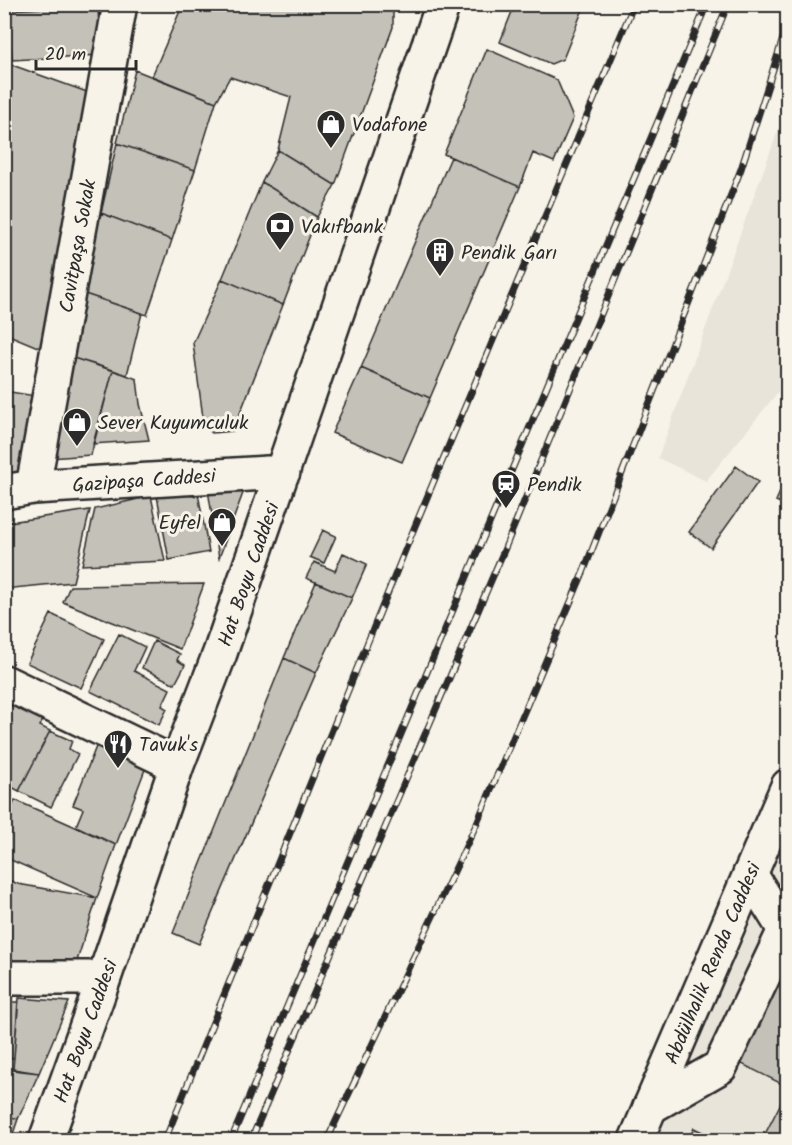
<svg xmlns="http://www.w3.org/2000/svg" width="792" height="1145" viewBox="0 0 792 1145" font-family="Kalam,sans-serif">
	<style>
		.built { fill: #e8e4da }
		.building { fill: #c4c1b9; stroke: #2b2b2b; stroke-width: 1.5 }
		.lines { fill: none; stroke-linecap: round; stroke-linejoin: round }
		.minor-casing { stroke: #2b2b2b; stroke-width: 38 }
		.major-casing { stroke: #2b2b2b; stroke-width: 38 }
		.minor { stroke: #f7f3e8; stroke-width: 33 }
		.major { stroke: #f7f3e8; stroke-width: 33 }
		.rail-casing { stroke: #2b2b2b; stroke-width: 7 }
		.rail { stroke: #f7f3e8; stroke-width: 4.5; stroke-dasharray: 14; stroke-linecap: butt }
		.labels { text-anchor: middle; stroke-width: 6; stroke-linejoin: round; paint-order: stroke }
		.poi-label { font-size: 20px; fill: #2b2b2b; stroke: #f7f3e8; text-anchor: start }
		.street-label { font-size: 20px; fill: #2b2b2b; stroke: #f7f3e8 }
	</style>
	<rect width="100%" height="100%" fill="#f7f3e8"/>
	<filter id="ink" filterUnits="userSpaceOnUse"><feTurbulence type="fractalNoise" baseFrequency=".0167" numOctaves="2"/><feDisplacementMap in="SourceGraphic" scale="12" xChannelSelector="R" yChannelSelector="G"/><feConvolveMatrix kernelMatrix="1 2 1 2 8 2 1 2 1" color-interpolation-filters="sRGB"/></filter>
	<g filter="url(#ink)">
		<path class="built" d="M787,106V381L706,481L658,458Z
			M787,819V1140H649Z"/>
		<path class="building" d="M183,4H393V27L335,185L278,150L291,97L230,77L216,102L152,76Z
			M515,4H585L563,59L551,64L500,42Z
			M98,5L100,55L12,60L9,10Z
			M487,49L557,80L573,118L554,162L533,153L520,187L444,154Z
			M12,65L101,97L52,353L4,333V83Z
			M135,70L216,102L195,170L117,143Z
			M117,143L195,170L172,240L101,213Z
			M278,150L335,185L317,217L262,182Z
			M451,157L520,187L430,398L361,368Z
			M262,182L317,217L283,305L222,279Z
			M101,213L172,240L147,315L82,293Z
			M222,279L283,305L233,431L212,433L204,425L193,343Z
			M82,293L142,313L127,375L70,357Z
			M70,357L113,370L91,455L50,458Z
			M361,368L430,398L402,462L332,433Z
			M113,370L137,379L140,404L149,440L93,444Z
			M4,391L36,396L20,473L4,475Z
			M736,466L758,482L711,548L689,532Z
			M788,474V506L776,501Z
			M246,485L219,558L208,490Z
			M197,488L209,552L169,560L157,496Z
			M151,496L165,561L82,565L95,509Z
			M90,510L73,582L4,589V559L10,522Z
			M323,530L336,536L324,563L310,557Z
			M343,553L367,564L352,598L306,578L314,562L335,571Z
			M316,582L352,598L316,673L284,658Z
			M204,584L180,649L63,602L70,586Z
			M51,614L104,639L81,688L27,663Z
			M119,634L145,647L134,671L170,689L162,706L167,709L159,725L90,691Z
			M154,641L180,654L177,660L185,665L175,684L142,668Z
			M284,658L316,673L199,944L173,933Z
			M4,696L45,716L40,726L50,731L19,791L4,783Z
			M50,731L72,741L69,749L78,754L51,807L19,791Z
			M99,739L149,759L116,845L76,826L83,809L73,805Z
			M15,800L116,845L97,898L4,857V825Z
			M4,878L18,884L97,898L76,964L4,959Z
			M788,945V1082L786,1086L730,1058Z
			M4,994H13L11,1002H18L14,1058H4Z
			M19,998L69,1002L39,1073L13,1069Z
			M4,1069L39,1073L18,1119L4,1115Z
			M787,1091L788,1140H762Z
			M4,1115L18,1119L11,1140H4Z
			M694,1128L719,1140H688Z"/>
		<g class="lines">
			<g class="minor-casing">
				<path id="minor" d="M33,487L120,4
					M4,492L33,487L283,472
					M4,682L177,765
					M4,978H104
					M650,1107L720,1067L785,930L750,874
					M46,1140L104,978L177,765L220,653L443,4"/>
			</g>
			<g class="major-casing">
				<path id="major" d="M636,1140L788,786"/>
			</g>
			<use href="#minor" class="minor"/>
			<use href="#major" class="major"/>
			<g class="rail-casing">
				<path id="rail" d="M165,1140L415,526L634,4
					M231,1140L707,4
					M251,1140L505,548L728,4
					M327,1140L476,825L583,573L741,169L788,23"/>
			</g>
			<use href="#rail" class="rail"/>
		</g>
	</g>
	<defs>
		<g id="shop-pin" transform="scale(1.5)"><path d="M0 17L-7.5 6A9.5 9.5 0 1 1 7.5 6Z" fill="#2b2b2b" stroke="#f7f3e8"/><path d="M-5-2.5h2.3a2.7 3.5 0 0 1 5.4 0H5L5.5 6h-11ZM-1.5-2.5h3a1.5 2.3 0 0 0-3 0Z" fill="#fff"/></g>
		<g id="bank-pin" transform="scale(1.5)"><path d="M0 17L-7.5 6A9.5 9.5 0 1 1 7.5 6Z" fill="#2b2b2b" stroke="#f7f3e8"/><path d="M-6-4H6V4H-6ZM0-2.3a2.3 2.3 0 1 0 0 4.6a2.3 2.3 0 1 0 0-4.6Z" fill="#fff"/></g>
		<g id="building-pin" transform="scale(1.5)"><path d="M0 17L-7.5 6A9.5 9.5 0 1 1 7.5 6Z" fill="#2b2b2b" stroke="#f7f3e8"/><path d="M-4-6H4V6H1V3H-1V6H-4ZM-2.5-4.3h1.7v1.8h-1.7ZM.8-4.3h1.7v1.8H.8ZM-2.5-1h1.7V.8h-1.7ZM.8-1h1.7V.8H.8Z" fill="#fff"/></g>
		<g id="station-pin" transform="scale(1.5)"><path d="M0 17L-7.5 6A9.5 9.5 0 1 1 7.5 6Z" fill="#2b2b2b" stroke="#f7f3e8"/><path d="M-3-6H3Q5-6 5-4V2Q5 4 3 4L4.5 6H3L1.5 4h-3L-3 6H-4.5L-3 4Q-5 4-5 2V-4Q-5-6-3-6ZM-3.5-4v3h7v-3ZM-3.5 1v1.5H-2V1ZM2 1v1.5H3.5V1Z" fill="#fff"/></g>
		<g id="restaurant-pin" transform="scale(1.5)"><path d="M0 17L-7.5 6A9.5 9.5 0 1 1 7.5 6Z" fill="#2b2b2b" stroke="#f7f3e8"/><path d="M-5-6h1v4h1v-4h1v4h1v-4h1v5L-1.5 .5V6h-2V.5L-5-1ZM5-6V6H3V1.5H1.5Q1.5-4 5-6Z" fill="#fff"/></g>
	</defs>
	<g fill-rule="evenodd">
		<use href="#shop-pin" x="331" y="124"/>
		<use href="#bank-pin" x="280" y="226"/>
		<use href="#building-pin" x="440" y="252"/>
		<use href="#shop-pin" x="77" y="422"/>
		<use href="#station-pin" x="506" y="484"/>
		<use href="#shop-pin" x="222" y="522"/>
		<use href="#restaurant-pin" x="118" y="744"/>
	</g>
	<g class="labels">
		<g class="poi-label">
			<text x="352" y="131">Vodafone</text>
			<text x="301" y="233">Vakıfbank</text>
			<text x="461" y="259">Pendik Garı</text>
			<text x="98" y="429">Sever Kuyumculuk</text>
			<text x="527" y="491">Pendik</text>
			<text x="201" y="529" text-anchor="end">Eyfel</text>
			<text x="139" y="751">Tavuk's</text>
		</g>
		<g class="street-label">
			<text transform="translate(77 246) rotate(-80)" y="7">Cavitpaşa Sokak</text>
			<text transform="translate(144 480) rotate(-4)" y="7">Gazipaşa Caddesi</text>
			<text transform="translate(248 574) rotate(-71)" y="7">Hat Boyu Caddesi</text>
			<text transform="translate(712 963) rotate(-67)" y="7">Abdülhalik Renda Caddesi</text>
			<text transform="translate(85 1031) rotate(-70)" y="7">Hat Boyu Caddesi</text>
		</g>
	</g>
	<rect width="792" height="1145" fill="none" stroke="#f7f3e8" stroke-width="24"/>
	<rect x="12" y="12" width="768" height="1121" fill="none" stroke="#2b2b2b" stroke-width="2" filter="url(#ink)"/>
	<path d="M36 60v9h100v-9" fill="none" stroke="#2b2b2b" stroke-width="3"/>
	<text x="45" y="60" font-size="18" fill="#2b2b2b" stroke="#f7f3e8" stroke-width="4.5" paint-order="stroke">20 m</text>
</svg>
